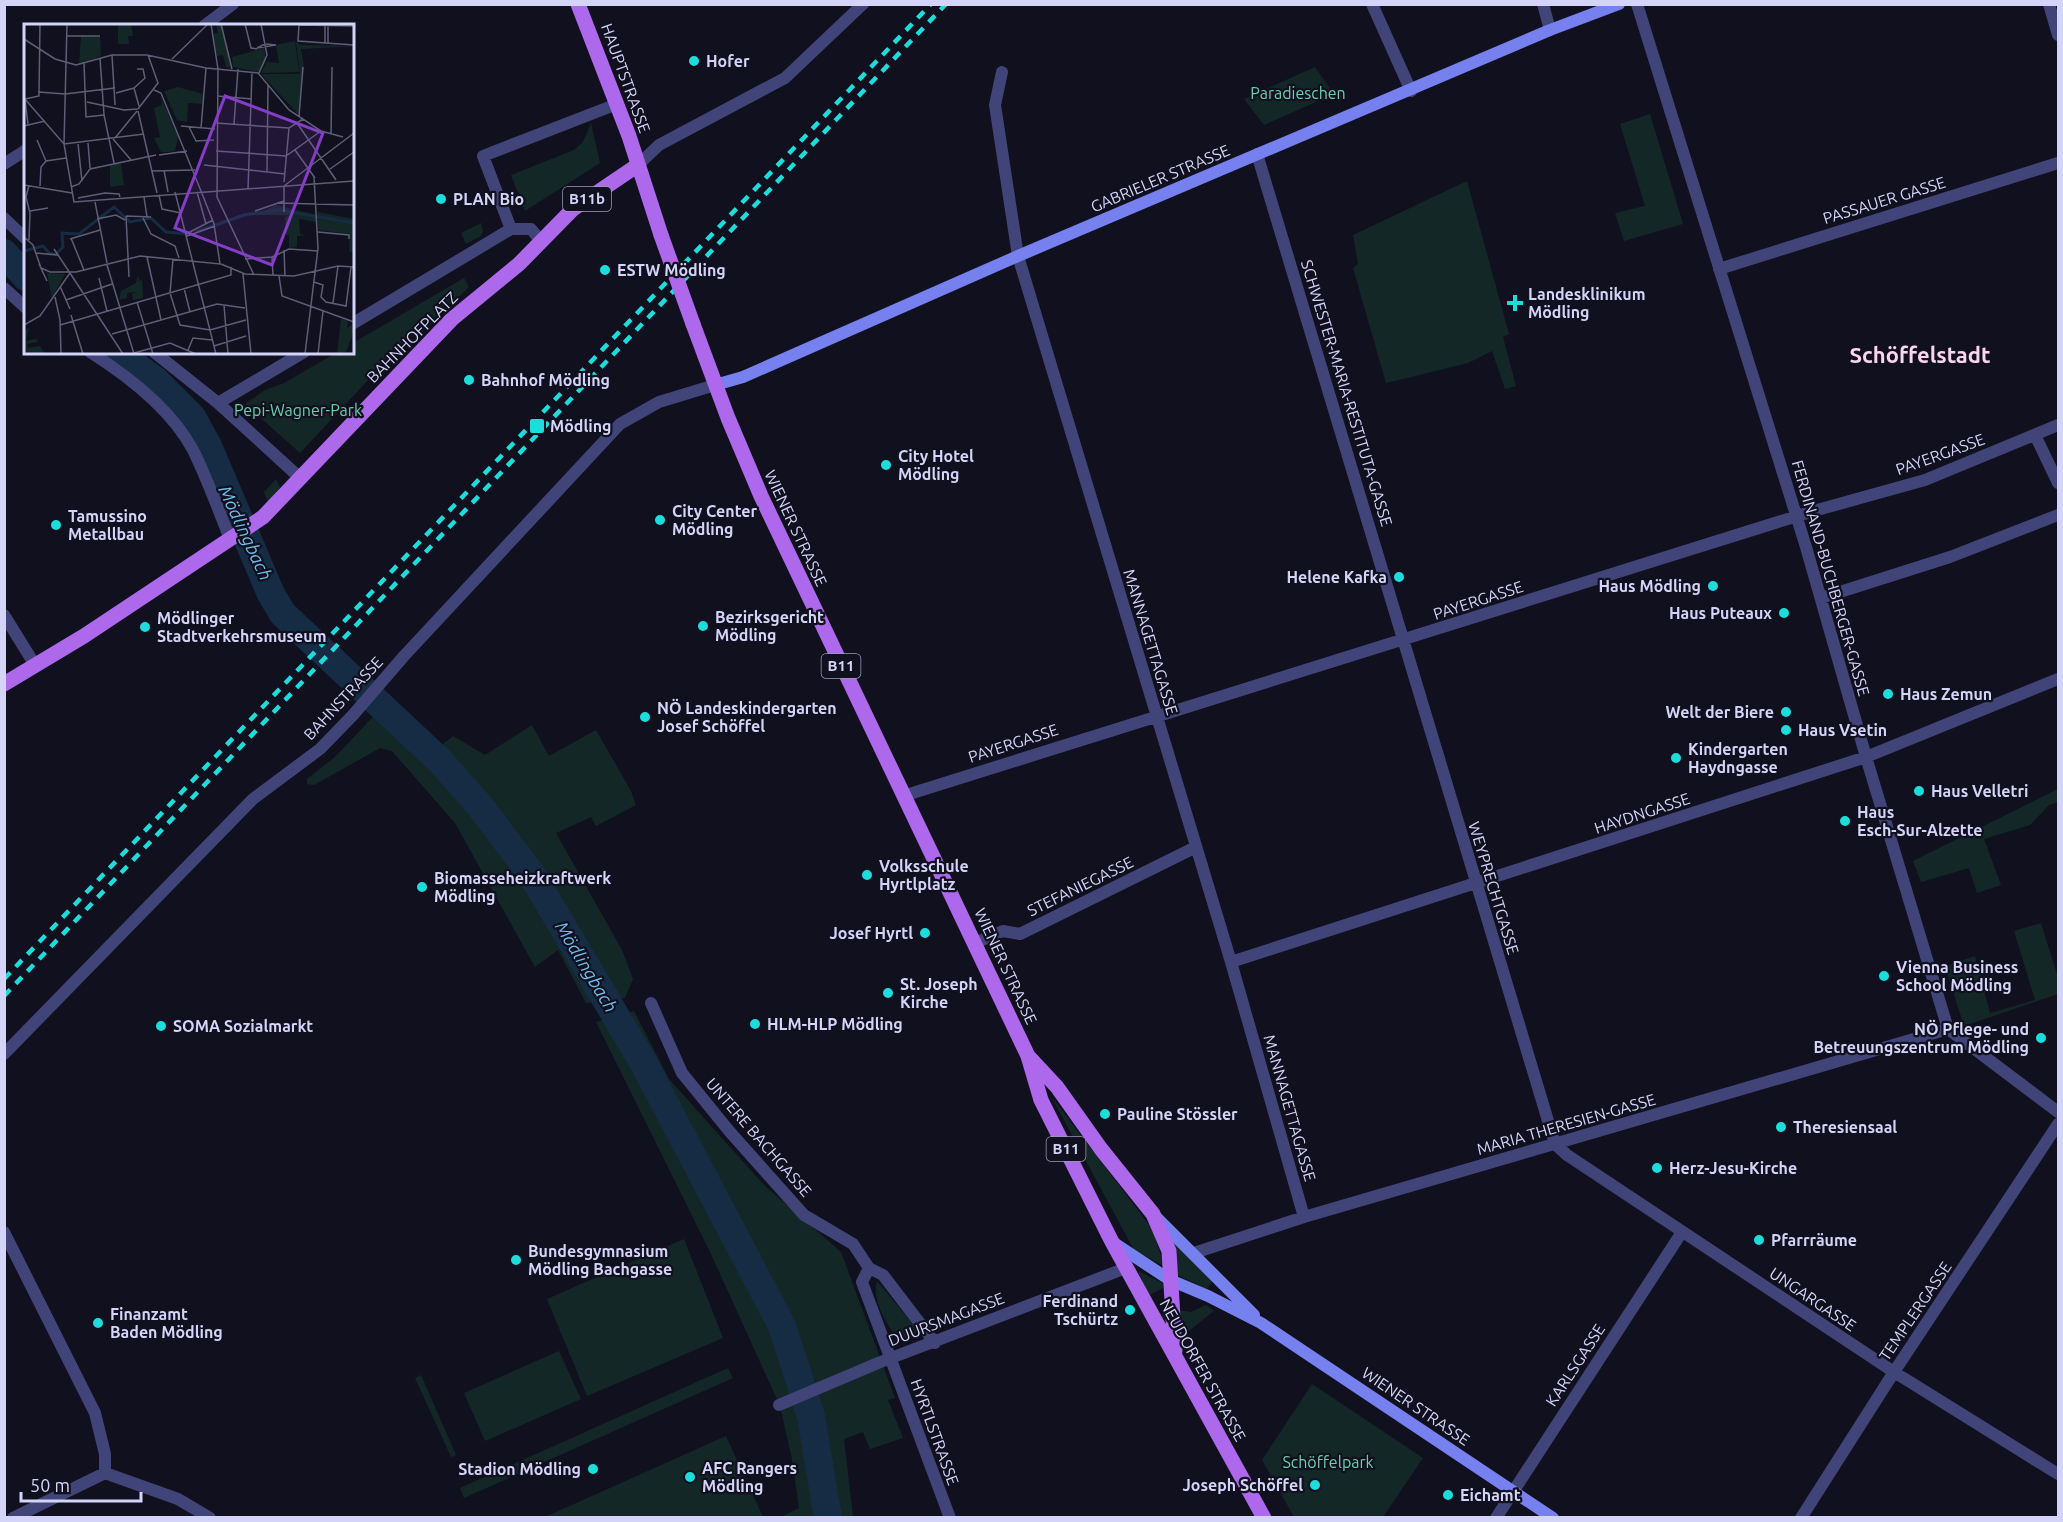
<svg xmlns="http://www.w3.org/2000/svg" width="2063" height="1522" viewBox="0 0 2063 1522" font-family="Ubuntu,sans-serif">
	<style>
		.green { fill: #132826 }
		.lines { fill: none; stroke-linecap: round; stroke-linejoin: round }
		.river { stroke: #152c44; stroke-width: 28 }
		.street { stroke: #404479; stroke-width: 12 }
		.secondary { stroke: #7680ee; stroke-width: 12 }
		.primary { stroke: #ad68ec; stroke-width: 15 }
		.rail { stroke: #1cdddc; stroke-width: 4.5; stroke-dasharray: 9 8; stroke-linecap: butt }
		.primary-bridge { stroke: #ad68ec; stroke-width: 15 }
		.poi-dot { fill: #1cdddc; stroke: #11101f; stroke-width: 2 }
		.labels { text-anchor: middle; stroke-width: 4.5; stroke-linejoin: round; paint-order: stroke }
		.shield { fill: #11101f; stroke: #9a99b8; stroke-width: 1.5 }
		.shield-label { font-size: 15px; font-weight: bold; fill: #d4d4f9 }
		.poi-label { font-size: 16px; font-weight: bold; fill: #d4d4f9; stroke: #11101f; text-anchor: start }
		.street-label { font-size: 16px; fill: #d4d4f9; stroke: #11101f }
		.park-label { font-size: 16px; fill: #69d0ac; stroke: #11101f }
		.water-label { font-size: 18px; font-style: italic; fill: #6ebfec; stroke: #11101f }
		.district-label { font-size: 22px; font-weight: bold; fill: #fad5f0; stroke: #11101f }
		.inset-river { fill: none; stroke: #152c44; stroke-width: 3 }
		.inset-road { fill: none; stroke: #5f5e76; stroke-width: 1.5 }
		.view { fill: #843dc5; fill-opacity: 0.15; stroke: #843dc5; stroke-width: 3 }
		.inset-edge { fill: none; stroke: #d4d4f9; stroke-width: 3 }
	</style>
	<rect width="100%" height="100%" fill="#11101f"/>
	<path class="green" d="M1315,67L1334,94L1264,125L1244,99Z
		M1650,114L1683,224L1624,241L1615,213L1645,206L1620,124Z
		M591,123L600,163L525,211L511,175L574,150L583,142Z
		M1467,181L1509,334L1503,337L1516,386L1505,389L1492,351L1468,363L1386,383L1353,268L1358,264L1353,235Z
		M481,223L483,231L481,236L466,244L461,233Z
		M464,278L469,287L417,337L412,333L300,453L245,404L265,390L284,383L336,353L352,352L353,343Z
		M276,479L280,487L269,505L264,492Z
		M383,706L437,749L453,736L485,755L532,725L549,756L596,730L631,791L636,805L596,826L591,817L556,833L622,950L633,979L625,998L586,1003L558,950L535,967L455,823L392,751L380,748L314,785L307,784V779L336,756Z
		M2058,789V802L2049,805L2030,825L1984,839L2001,885L1977,893L1969,868L1921,882L1913,861Z
		M2041,923L2058,978V994L1964,1026L1945,966L1975,956L1990,1013L2035,1000L2014,931Z
		M634,1011L669,1079L765,1186L841,1252L895,1398L888,1400L903,1438L870,1449L863,1432L844,1439L853,1517H781L799,1508L792,1459L780,1406L711,1254L596,1022Z
		M1051,1096L1153,1230L1164,1266L1134,1250Z
		M684,1239L723,1338L587,1396L547,1299Z
		M1173,1240L1213,1280L1207,1289L1178,1275Z
		M1138,1271L1164,1284L1163,1288L1148,1296Z
		M877,1281L921,1334L899,1342C888,1326 871,1301 877,1281Z
		M1206,1305L1214,1311L1185,1334L1178,1310L1191,1312Z
		M559,1351L581,1399L485,1441L464,1393Z
		M728,1368L733,1378L464,1498L460,1488Z
		M421,1375L456,1455L451,1457L415,1378Z
		M1312,1384L1423,1458L1383,1517H1294L1262,1460Z
		M726,1436L763,1517H545Z"/>
	<g class="lines">
		<path class="river" d="M4,253L26,277
			M116,352L155,380L192,417L208,446L271,594L283,614L440,761L480,806L532,875L643,1062L782,1326L811,1416L828,1518"/>
		<path class="street" d="M1372,4L1411,91
			M1543,4L1550,30
			M1637,4L1806,547L1866,757L1948,1029L2058,1112
			M2049,4L2058,35
			M204,26L233,4
			M1002,72L995,105L1018,256L1231,962L1304,1217
			M1257,154L1555,1144L1567,1155L1894,1372L2058,1474
			M4,164L26,150
			M638,165L659,145L785,78L863,4
			M4,218L26,239
			M511,229L483,156L617,104
			M1719,269L2058,163
			M4,288L26,308
			M352,324L511,229H531L540,240
			M90,352C128,376 171,409 193,450C207,478 218,509 230,539
			M154,352L218,403L299,477
			M218,403L304,352
			M2035,435L2058,483
			M1821,598L1950,557L2058,515
			M4,615L35,665
			M903,796L1810,512L1925,480L2058,425
			M975,943L1003,931L1020,934L1196,847
			M1231,962L1866,757L2058,679
			M651,1003L682,1073L730,1132L804,1215L853,1244L869,1268L883,1275L935,1343
			M4,1054L253,799L320,749L353,715L404,656L620,424L659,402L715,385
			M4,1232L95,1413L105,1454V1473
			M1194,1253L1304,1217L1948,1029
			M869,1268L862,1282L950,1518
			M779,1405L878,1363L1126,1268
			M13,1518L105,1473L178,1499L210,1518
			M1496,1518L1682,1232
			M1801,1518L1894,1372L2058,1124"/>
		<path class="secondary" d="M715,385L743,377L1018,256L1550,30L1619,4
			M1156,1217L1254,1315
			M1114,1243L1170,1280L1208,1296L1261,1323L1553,1518"/>
		<path class="primary" d="M578,4L629,136L661,235
			M693,324L728,418L761,496L1028,1056L1041,1100L1111,1240L1264,1518
			M4,684L84,636L263,517L452,319L519,264L573,209L638,165
			M1030,1058L1057,1087L1101,1149L1153,1214L1169,1251L1175,1351"/>
		<path class="rail" d="M4,979L931,4
			M4,996L946,4"/>
		<path class="primary-bridge" d="M661,235L693,324"/>
	</g>
	<g class="poi-dot">
		<circle cx="694" cy="61" r="6"/>
		<circle cx="441" cy="199" r="6"/>
		<circle cx="605" cy="270" r="6"/>
		<path d="M1512 294h6v6h6v6h-6v6h-6v-6h-6v-6h6z"/>
		<circle cx="469" cy="380" r="6"/>
		<rect x="529" y="418" width="16" height="16" rx="3"/>
		<circle cx="886" cy="465" r="6"/>
		<circle cx="660" cy="520" r="6"/>
		<circle cx="56" cy="525" r="6"/>
		<circle cx="1399" cy="577" r="6"/>
		<circle cx="1713" cy="586" r="6"/>
		<circle cx="1784" cy="613" r="6"/>
		<circle cx="703" cy="626" r="6"/>
		<circle cx="145" cy="627" r="6"/>
		<circle cx="1888" cy="694" r="6"/>
		<circle cx="1786" cy="712" r="6"/>
		<circle cx="645" cy="717" r="6"/>
		<circle cx="1786" cy="730" r="6"/>
		<circle cx="1676" cy="758" r="6"/>
		<circle cx="1919" cy="791" r="6"/>
		<circle cx="1845" cy="821" r="6"/>
		<circle cx="867" cy="875" r="6"/>
		<circle cx="422" cy="887" r="6"/>
		<circle cx="925" cy="933" r="6"/>
		<circle cx="1884" cy="976" r="6"/>
		<circle cx="888" cy="993" r="6"/>
		<circle cx="755" cy="1024" r="6"/>
		<circle cx="161" cy="1026" r="6"/>
		<circle cx="2041" cy="1038" r="6"/>
		<circle cx="1105" cy="1114" r="6"/>
		<circle cx="1781" cy="1127" r="6"/>
		<circle cx="1657" cy="1168" r="6"/>
		<circle cx="1759" cy="1240" r="6"/>
		<circle cx="516" cy="1260" r="6"/>
		<circle cx="1130" cy="1310" r="6"/>
		<circle cx="98" cy="1323" r="6"/>
		<circle cx="593" cy="1469" r="6"/>
		<circle cx="690" cy="1477" r="6"/>
		<circle cx="1315" cy="1485" r="6"/>
		<circle cx="1448" cy="1495" r="6"/>
	</g>
	<g class="labels">
		<g class="shield">
			<rect x="563" y="187" width="48" height="24" rx="4.5"/>
			<rect x="821.5" y="654" width="39" height="24" rx="4.5"/>
			<rect x="1046.5" y="1137" width="39" height="24" rx="4.5"/>
		</g>
		<g class="shield-label">
			<text x="587" y="204">B11b</text>
			<text x="841" y="671">B11</text>
			<text x="1066" y="1154">B11</text>
		</g>
		<g class="poi-label">
			<text x="706" y="67">Hofer</text>
			<text x="453" y="205">PLAN Bio</text>
			<text x="617" y="276">ESTW Mödling</text>
			<text x="1528" y="300">Landesklinikum<tspan x="1528" dy="18">Mödling</tspan></text>
			<text x="481" y="386">Bahnhof Mödling</text>
			<text x="550" y="432">Mödling</text>
			<text x="898" y="462">City Hotel<tspan x="898" dy="18">Mödling</tspan></text>
			<text x="672" y="517">City Center<tspan x="672" dy="18">Mödling</tspan></text>
			<text x="68" y="522">Tamussino<tspan x="68" dy="18">Metallbau</tspan></text>
			<text x="1387" y="583" text-anchor="end">Helene Kafka</text>
			<text x="1701" y="592" text-anchor="end">Haus Mödling</text>
			<text x="1772" y="619" text-anchor="end">Haus Puteaux</text>
			<text x="715" y="623">Bezirksgericht<tspan x="715" dy="18">Mödling</tspan></text>
			<text x="157" y="624">Mödlinger<tspan x="157" dy="18">Stadtverkehrsmuseum</tspan></text>
			<text x="1900" y="700">Haus Zemun</text>
			<text x="657" y="714">NÖ Landeskindergarten<tspan x="657" dy="18">Josef Schöffel</tspan></text>
			<text x="1774" y="718" text-anchor="end">Welt der Biere</text>
			<text x="1798" y="736">Haus Vsetin</text>
			<text x="1688" y="755">Kindergarten<tspan x="1688" dy="18">Haydngasse</tspan></text>
			<text x="1931" y="797">Haus Velletri</text>
			<text x="1857" y="818">Haus<tspan x="1857" dy="18">Esch-Sur-Alzette</tspan></text>
			<text x="879" y="872">Volksschule<tspan x="879" dy="18">Hyrtlplatz</tspan></text>
			<text x="434" y="884">Biomasseheizkraftwerk<tspan x="434" dy="18">Mödling</tspan></text>
			<text x="913" y="939" text-anchor="end">Josef Hyrtl</text>
			<text x="1896" y="973">Vienna Business<tspan x="1896" dy="18">School Mödling</tspan></text>
			<text x="900" y="990">St. Joseph<tspan x="900" dy="18">Kirche</tspan></text>
			<text x="767" y="1030">HLM-HLP Mödling</text>
			<text x="173" y="1032">SOMA Sozialmarkt</text>
			<text x="2029" y="1035" text-anchor="end">NÖ Pflege- und<tspan x="2029" dy="18">Betreuungszentrum Mödling</tspan></text>
			<text x="1117" y="1120">Pauline Stössler</text>
			<text x="1793" y="1133">Theresiensaal</text>
			<text x="1669" y="1174">Herz-Jesu-Kirche</text>
			<text x="1771" y="1246">Pfarrräume</text>
			<text x="528" y="1257">Bundesgymnasium<tspan x="528" dy="18">Mödling Bachgasse</tspan></text>
			<text x="1118" y="1307" text-anchor="end">Ferdinand<tspan x="1118" dy="18">Tschürtz</tspan></text>
			<text x="110" y="1320">Finanzamt<tspan x="110" dy="18">Baden Mödling</tspan></text>
			<text x="702" y="1474">AFC Rangers<tspan x="702" dy="18">Mödling</tspan></text>
			<text x="581" y="1475" text-anchor="end">Stadion Mödling</text>
			<text x="1303" y="1491" text-anchor="end">Joseph Schöffel</text>
			<text x="1460" y="1501">Eichamt</text>
		</g>
		<g class="street-label">
			<text transform="translate(626 78) rotate(70)" y="6">HAUPTSTRASSE</text>
			<text transform="translate(1160 178) rotate(-23)" y="6">GABRIELER STRASSE</text>
			<text transform="translate(1884 200) rotate(-17)" y="6">PASSAUER GASSE</text>
			<text transform="translate(412 337) rotate(-45)" y="6">BAHNHOFPLATZ</text>
			<text transform="translate(1347 393) rotate(73)" y="6">SCHWESTER-MARIA-RESTITUTA-GASSE</text>
			<text transform="translate(1940 454) rotate(-20)" y="6">PAYERGASSE</text>
			<text transform="translate(796 528) rotate(65)" y="6">WIENER STRASSE</text>
			<text transform="translate(1831 578) rotate(74)" y="6">FERDINAND-BUCHBERGER-GASSE</text>
			<text transform="translate(1478 600) rotate(-18)" y="6">PAYERGASSE</text>
			<text transform="translate(1151 642) rotate(73)" y="6">MANNAGETTAGASSE</text>
			<text transform="translate(343 698) rotate(-47)" y="6">BAHNSTRASSE</text>
			<text transform="translate(1013 743) rotate(-18)" y="6">PAYERGASSE</text>
			<text transform="translate(1642 813) rotate(-18)" y="6">HAYDNGASSE</text>
			<text transform="translate(1080 886) rotate(-26)" y="6">STEFANIEGASSE</text>
			<text transform="translate(1494 888) rotate(73)" y="6">WEYPRECHTGASSE</text>
			<text transform="translate(1006 966) rotate(65)" y="6">WIENER STRASSE</text>
			<text transform="translate(1290 1108) rotate(74)" y="6">MANNAGETTAGASSE</text>
			<text transform="translate(1566 1124) rotate(-16)" y="6">MARIA THERESIEN-GASSE</text>
			<text transform="translate(759 1137) rotate(49)" y="6">UNTERE BACHGASSE</text>
			<text transform="translate(1813 1299) rotate(34)" y="6">UNGARGASSE</text>
			<text transform="translate(1915 1311) rotate(-56)" y="6">TEMPLERGASSE</text>
			<text transform="translate(946 1319) rotate(-21)" y="6">DUURSMAGASSE</text>
			<text transform="translate(1575 1365) rotate(-57)" y="6">KARLSGASSE</text>
			<text transform="translate(1203 1370) rotate(61)" y="6">NEUDORFER STRASSE</text>
			<text transform="translate(1416 1406) rotate(34)" y="6">WIENER STRASSE</text>
			<text transform="translate(935 1432) rotate(70)" y="6">HYRTLSTRASSE</text>
		</g>
		<g class="park-label">
			<text x="1298" y="99">Paradieschen</text>
			<text x="298" y="416">Pepi-Wagner-Park</text>
			<text x="1328" y="1468">Schöffelpark</text>
		</g>
		<g class="water-label">
			<text transform="translate(245 533) rotate(65)" y="6">Mödlingbach</text>
			<text transform="translate(586 967) rotate(59)" y="6">Mödlingbach</text>
		</g>
		<g class="district-label">
			<text x="1920" y="363">Schöffelstadt</text>
		</g>
	</g>
	<g transform="translate(24 24)">
		<rect width="330" height="330" fill="#11101f"/>
		<path d="M94,0H107L109,12H104L105,20H94ZM192,0H197L207,44L202,43L199,31L193,32L189,10L194,9ZM57,13H76L77,32L55,40ZM271,17L275,48L237,49L243,38L255,39L252,21ZM272,18L277,21L330,22L277,25L280,42L274,90L237,50H276ZM240,24L242,37L235,48L209,43L208,33ZM154,63L179,70L178,80L164,79L163,98L153,96L140,67ZM136,71L154,113L151,127L145,128H137L130,114L136,113L130,84L138,81ZM97,139L100,161L86,163V141ZM252,181L292,191V198L275,195L276,210L283,211L273,212V223L265,224V211H262L261,193L269,191H231ZM294,188L330,195V227L325,228L326,210L294,206ZM23,249L41,250L28,274L27,270ZM114,251L115,257L118,256L119,274L109,276L108,270L112,268L103,269V274L95,276L97,267L112,259ZM317,295L324,297L323,304L330,299V307L322,328L313,330ZM5,304L2,317L12,315L14,318L3,320L4,324L16,322L21,330H0V306Z" fill="#132826"/>
		<path class="inset-river" d="M172,208L220,191L255,186L330,199M0,227L19,222L26,230H32L39,223L38,209L55,210L90,183L106,198L127,194L142,208L165,210"/>
		<path class="inset-road" d="M43,0L40,120L50,178L330,157M187,0L194,45L193,173L230,251M197,0L208,45M221,0L227,24L233,25M330,2L275,1L274,17L330,21M43,12H76M0,15L31,35L52,41L88,31H123L182,44L234,49L265,86L297,107L319,113M241,20L233,24L252,21L242,20M301,20V1M304,20V1M88,31L91,81M76,34L80,91L90,139M148,35L184,0M60,39L62,93L80,91M235,49L243,31L237,0M110,64L115,82M130,66L137,69L177,167M15,68L16,0M92,69L110,64L121,54L119,45H113M193,72L228,75M0,74L40,120L120,110M1,75L15,72V68L41,70L91,64M1,76L4,100M63,78L100,86L114,85M114,85L134,59L124,31M114,87L133,169M275,92L279,43M191,99L265,104L279,95M273,99L312,156M210,100L214,45M0,102L21,97M157,102L191,105M165,103L172,117L190,116M177,104L182,44M307,111L308,43M91,114L113,87M89,115L107,136M13,116L22,137L17,143L16,162M64,119L66,144M54,120L58,157M271,126L291,154M192,127L262,132L297,107M135,131L163,127M22,137L42,134M180,141L261,150M306,145L330,128M140,146L144,168M128,147L171,146M243,149L244,61M260,158L265,104M0,161L48,169M260,162L330,109M47,163L55,160L66,145L132,131M260,163V188M224,166L228,48M151,168L192,330M173,168L182,200M135,171L138,185L157,189M120,173L123,193M54,174L81,169L95,170L96,173M71,178L83,239M253,179L330,181M6,187L24,184M231,187L260,177M102,192L105,253M102,192L127,193M119,194L127,210L151,222L155,234M73,195L92,191L101,196M294,208L325,211V215M162,210L189,196M163,212L191,202M0,213L9,221L17,244L26,248H52L116,232L196,240L190,200L177,167M47,214L60,246M46,215L76,206M5,216L6,189L2,173L5,161M260,226L261,252M12,229L34,231M123,233L137,296M248,233L265,225L294,227M248,233L249,251M149,235L146,269L156,301L186,306L222,296M221,235L248,233M15,240L23,257M197,240L221,250L246,251L270,252L314,242L330,243M83,241L110,330M46,249L99,330M219,250L227,330M255,252L258,272L330,298M75,254L83,287M290,258L299,261L297,273L302,278L322,282L327,243M36,262L46,285M160,264L166,288M31,273L36,296L37,330M42,276L88,260M113,278L129,330M309,279L314,242M200,281L204,330M47,291L59,330M0,301L16,292L46,249L30,225M36,301L207,251V243M88,310L193,280L221,284M190,322L222,312M164,326L169,314L188,316M110,329L146,319L172,330M281,330L294,224L290,153M294,330L299,287"/>
		<path class="view" d="M201,72L299,109L248,241L151,204Z"/>
		<rect width="330" height="330" class="inset-edge"/>
	</g>
	<rect width="2063" height="1522" fill="none" stroke="#d4d4f9" stroke-width="12"/>
	<path d="M21 1492v9h120v-9" fill="none" stroke="#d4d4f9" stroke-width="3"/>
	<text x="30" y="1492" font-size="18" fill="#d4d4f9" stroke="#11101f" stroke-width="4.5" paint-order="stroke">50 m</text>
</svg>
